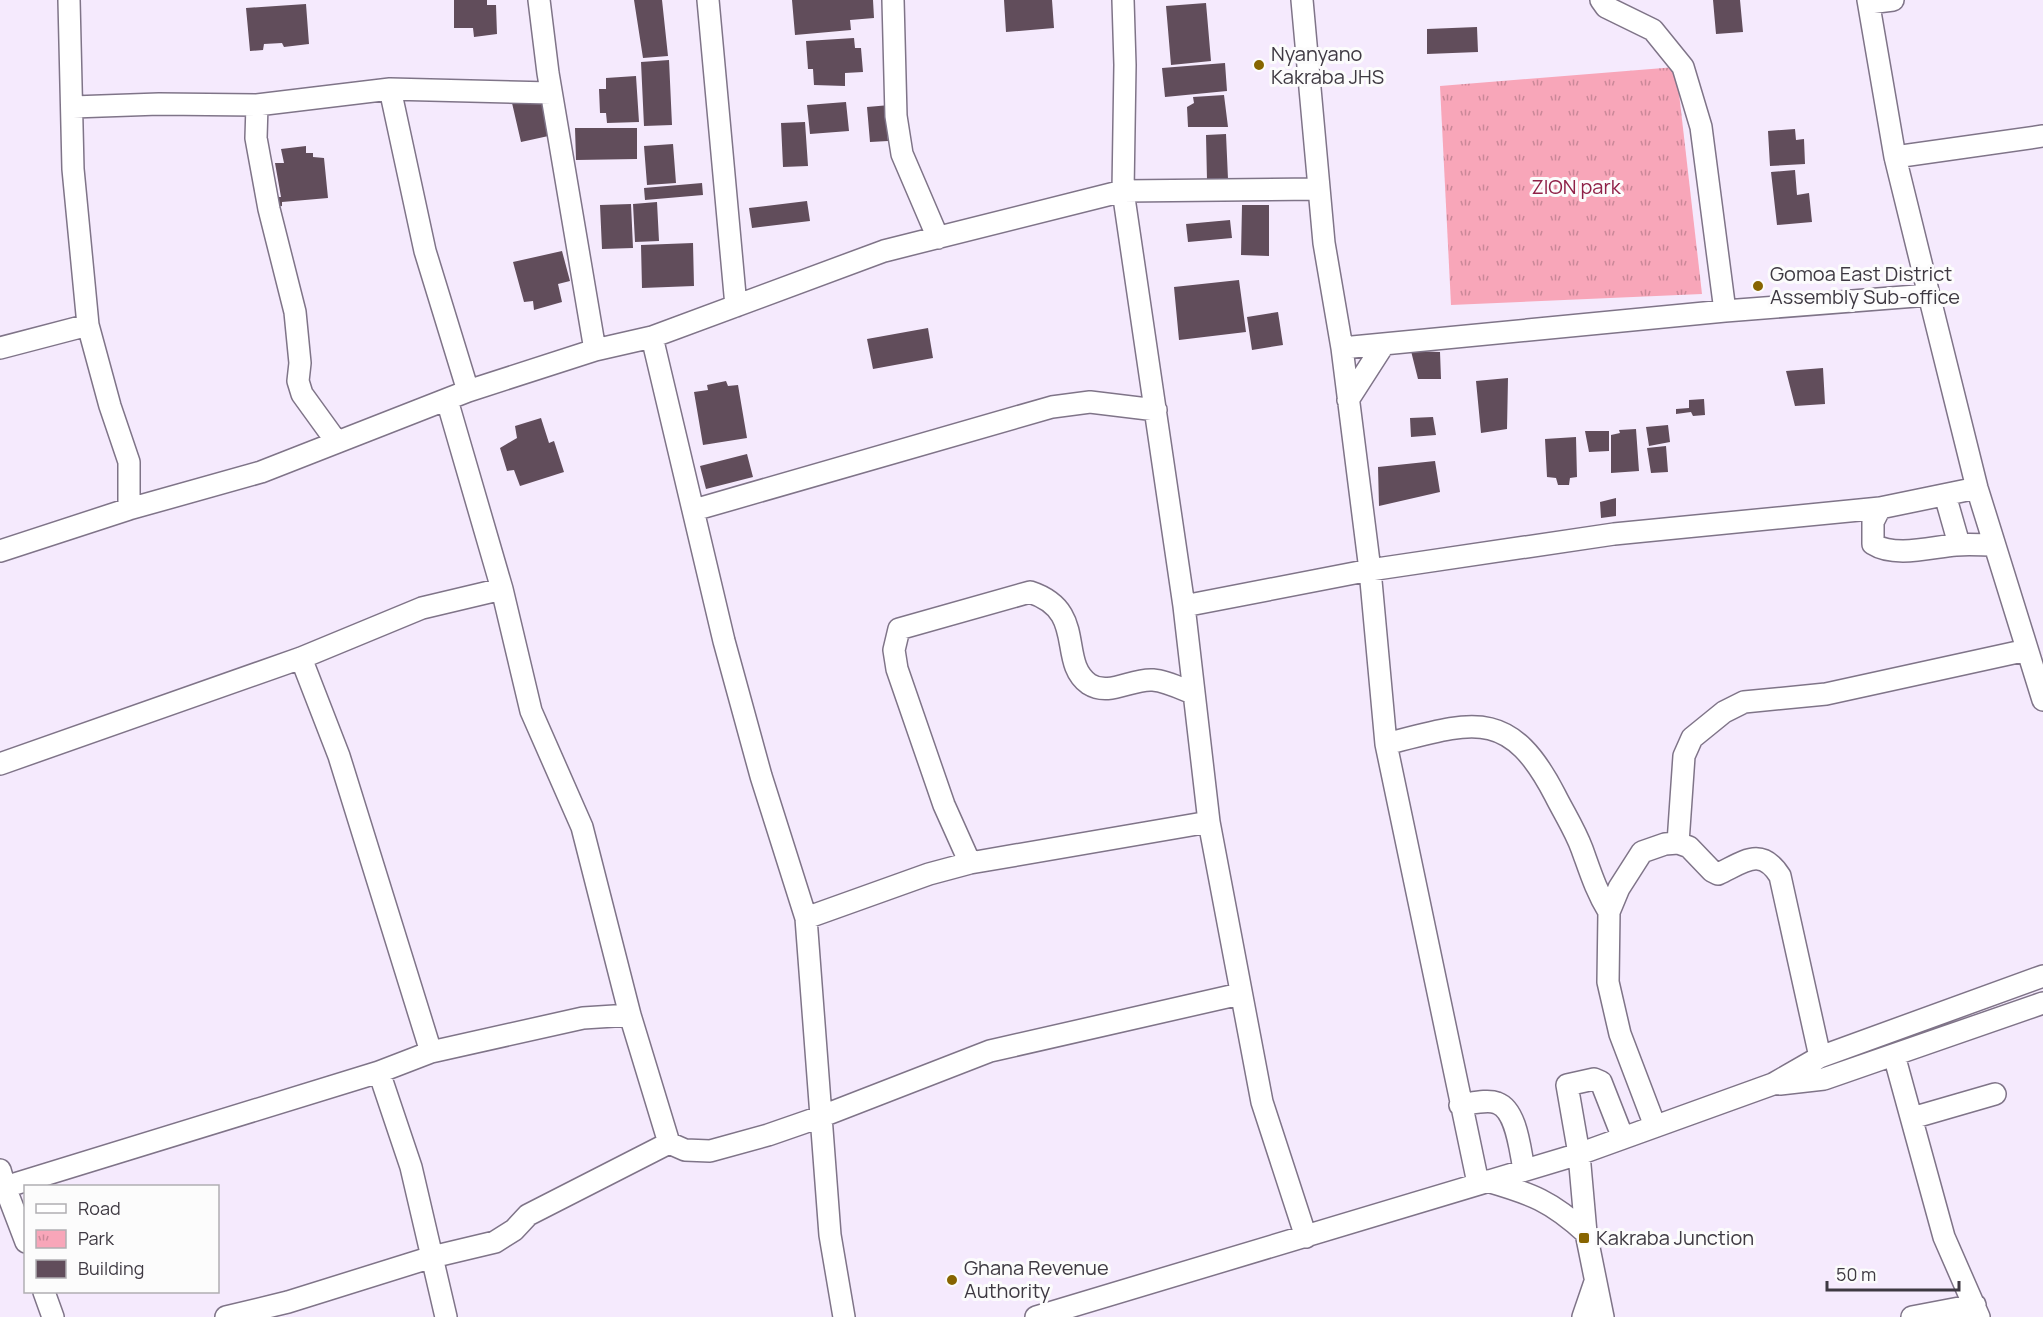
<svg xmlns="http://www.w3.org/2000/svg" width="2043" height="1317" viewBox="0 0 2043 1317" font-family="Manrope,sans-serif">
	<style>
		.park { fill: url(#park-tufts) }
		.building { fill: #614d5b }
		.lines { fill: none; stroke-linecap: round; stroke-linejoin: round }
		.minor-casing { stroke: #7f7488; stroke-width: 24 }
		.minor { stroke: #fff; stroke-width: 21 }
		.poi-dot { fill: #876400; stroke: #fcfcfc; stroke-width: 2 }
		.labels { text-anchor: middle; stroke-width: 6; stroke-linejoin: round; paint-order: stroke }
		.poi-label { font-size: 20px; fill: #3e3942; stroke: #fcfcfc; text-anchor: start }
		.park-label { font-size: 20px; fill: #8f2148; stroke: #fcfcfc }
	</style>
	<defs>
		<pattern id="park-tufts" width="24" height="20" patternUnits="userSpaceOnUse" patternTransform="scale(1.5)"><rect width="24" height="20" fill="#f8a6b9"/><path d="M3 7l-1-3M5 7V3M7 7l1-3M15 17l-1-3M17 17v-4M19 17l1-3" fill="none" stroke="#ca8898"/></pattern>
	</defs>
	<rect width="100%" height="100%" fill="#f5eafd"/>
	<path class="park" d="M1676,67L1702,294L1451,305L1440,86Z"/>
	<path class="building" d="M454,0H487V5H496L497,34L474,37L473,28H454Z
		M634,0H662L668,56L643,58Z
		M792,0H873L874,18L850,20L851,30L795,35Z
		M1004,0H1052L1054,28L1006,32Z
		M1713,0H1740L1743,32L1716,34Z
		M1206,3L1211,61L1171,65L1166,6Z
		M306,4L309,44L284,47L282,43L264,44L263,50L250,51L246,8Z
		M1477,27L1478,52L1427,54V29Z
		M854,38L855,48H861L863,72L845,73V86L814,85L813,69H808L806,41Z
		M669,60L672,125L644,126L641,62Z
		M1225,63L1227,91L1165,97L1162,68Z
		M636,76L639,122L607,123L606,113H600L599,89H606V78Z
		M1224,95L1228,127H1188L1187,107L1194,103L1193,97Z
		M544,96L553,135L521,142L512,103Z
		M846,102L849,131L810,134L807,105Z
		M890,105L892,120L886,121L888,141L870,142L867,107Z
		M805,122L808,166L783,167L781,123Z
		M575,128H637V159L576,160Z
		M1795,129L1796,140L1804,139L1805,164L1770,166L1768,131Z
		M1226,134L1228,179L1207,180L1206,135Z
		M673,144L676,183L647,185L644,146Z
		M306,146V153H313V157L324,158L328,198L282,202V206L277,207L275,197H281L275,163H284L281,149Z
		M1795,170L1797,195L1809,193L1812,222L1777,225L1771,172Z
		M702,183L703,195L645,200L644,188Z
		M807,201L810,221L752,228L749,208Z
		M657,202L659,241L635,242L633,204Z
		M631,204L633,248L602,249L600,205Z
		M1242,205H1269V256L1241,255Z
		M1230,220L1232,238L1188,242L1186,224Z
		M693,243L694,286L642,288L641,245Z
		M562,251L570,281L558,284L562,302L534,310L533,301L524,302L513,262Z
		M1239,280L1246,332L1179,340L1174,287Z
		M1278,312L1283,345L1252,350L1247,317Z
		M928,328L933,358L873,369L867,339Z
		M1411,351L1440,352L1441,379H1418Z
		M1823,368L1825,404L1795,406L1786,371Z
		M1508,378L1507,429L1481,433L1476,381Z
		M726,381L728,386L738,385L747,438L703,445L694,392L708,390L707,385Z
		M1704,399L1705,415L1693,416L1691,412L1676,414V409L1689,408V400Z
		M1433,417L1436,435L1411,437L1410,418Z
		M541,418L549,443L554,441L564,472L520,486L514,470L507,471L500,448L517,438L515,426Z
		M1668,425L1670,442L1649,446L1646,427Z
		M1636,429L1639,471L1611,473V435L1620,433L1619,430Z
		M1585,431H1609V451L1589,452Z
		M1576,437L1577,477L1570,478L1569,485H1558L1556,478L1547,477L1545,439Z
		M1666,446L1668,472L1651,473L1647,448Z
		M747,454L753,477L706,489L700,466Z
		M1435,461L1440,492L1379,506L1378,467Z
		M1616,498V516L1601,518L1600,502Z"/>
	<g class="lines">
		<g class="minor-casing">
			<path id="minor" d="M69,0L73,169L88,325L110,406L129,462V509
				M539,0L548,73L595,350
				M708,0L736,306
				M893,0L896,116L902,154L938,238
				M1123,0L1125,65L1123,191L1184,606L1209,822L1262,1102L1306,1237
				M1302,0L1324,243L1342,348L1370,570L1386,744L1478,1183
				M1601,0L1606,7L1653,30L1683,67L1701,127L1725,311
				M1868,0L1895,157L1929,295L1977,488L2043,700
				M1869,3L1893,0
				M390,89L551,93
				M257,105L256,138L269,209L295,312L300,363L298,381L302,394L336,441
				M73,107L159,104L257,105L390,89L425,251L468,391
				M1895,157L2043,136
				M652,337L724,641L761,776L806,918L830,1235L844,1317
				M0,348L88,325
				M1342,348L1725,311L1929,295
				M447,400L502,589L531,711L582,827L630,1015L669,1143L685,1150L710,1151L768,1135L820,1117L990,1051L1240,994
				M1348,400L1384,344
				M1977,488L1880,508L1873,522V544C1895,558 1932,547 1956,545C1969,544 1982,545 1994,545
				M1945,495L1959,544
				M694,510L1052,407L1090,402L1156,410
				M0,551L129,509L261,472L468,391L595,350L652,337L884,251L1123,191L1318,189
				M1184,606L1370,570L1614,534L1880,508
				M1386,744C1472,722 1509,706 1555,795C1564,813 1575,830 1582,849C1590,871 1596,891 1609,912
				M0,764L301,658L422,608L502,589
				M1678,843L1684,756L1692,738L1724,712L1744,702L1826,694L2027,650
				M970,863L944,805L897,669L894,650L899,629L1030,592C1088,611 1057,661 1089,684C1109,697 1132,678 1153,680C1166,681 1180,688 1192,693
				M806,918L929,874L970,863L1209,822
				M431,1052L583,1018L630,1015
				M1894,1055L1944,1237L1979,1317
				M379,1072L411,1167L446,1317
				M1780,1084L1824,1079L2043,1003
				M1460,1105C1470,1104 1487,1099 1497,1103C1517,1110 1520,1151 1524,1169
				M1912,1118L1995,1094
				M1655,1126L1620,1034L1608,982L1609,912L1619,888L1642,852L1665,844L1678,843L1689,847L1712,871L1718,874C1744,862 1761,846 1780,876L1820,1057
				M0,1170L5,1187L379,1072L431,1052L339,756L301,658
				M1487,1181C1532,1194 1551,1201 1586,1233
				M5,1187L26,1242
				M44,1292L53,1317
				M226,1317L288,1302L432,1257L495,1242L514,1230L528,1215L669,1143
				M1036,1317L1579,1154L1773,1084L1820,1057L2043,976
				M1583,1317L1595,1282
				M1603,1317L1586,1233L1579,1154L1567,1085L1594,1079L1601,1082L1623,1138
				M1912,1317L1975,1305"/>
		</g>
		<use href="#minor" class="minor"/>
	</g>
	<g class="poi-dot">
		<circle cx="1259" cy="65" r="6"/>
		<circle cx="1758" cy="286" r="6"/>
		<rect x="1578" y="1232" width="12" height="12" rx="3"/>
		<circle cx="952" cy="1280" r="6"/>
	</g>
	<g class="labels">
		<g class="poi-label">
			<text x="1271" y="61">Nyanyano<tspan x="1271" dy="23">Kakraba JHS</tspan></text>
			<text x="1770" y="281">Gomoa East District<tspan x="1770" dy="23">Assembly Sub-office</tspan></text>
			<text x="1596" y="1245">Kakraba Junction</text>
			<text x="964" y="1275">Ghana Revenue<tspan x="964" dy="23">Authority</tspan></text>
		</g>
		<g class="park-label">
			<text x="1576" y="194">ZION park</text>
		</g>
	</g>
	<rect x="24" y="1185" width="195" height="108" fill="#fcfcfc" stroke="#b0aeb2" stroke-width="1.5"/>
	<rect x="36" y="1204" width="30" height="9" fill="#ffffff" stroke="#b0aeb2" stroke-width="1.5"/>
	<text x="78" y="1215" font-size="18" fill="#3e3942">Road</text>
	<rect x="36" y="1230" width="30" height="18" fill="url(#park-tufts)" stroke="#b0aeb2" stroke-width="1.5"/>
	<text x="78" y="1245" font-size="18" fill="#3e3942">Park</text>
	<rect x="36" y="1260" width="30" height="18" fill="#614d5b" stroke="#b0aeb2" stroke-width="1.5"/>
	<text x="78" y="1275" font-size="18" fill="#3e3942">Building</text>
	<path d="M1827 1281v9h132v-9" fill="none" stroke="#3e3942" stroke-width="3"/>
	<text x="1836" y="1281" font-size="18" fill="#3e3942" stroke="#fcfcfc" stroke-width="4.5" paint-order="stroke">50 m</text>
</svg>
